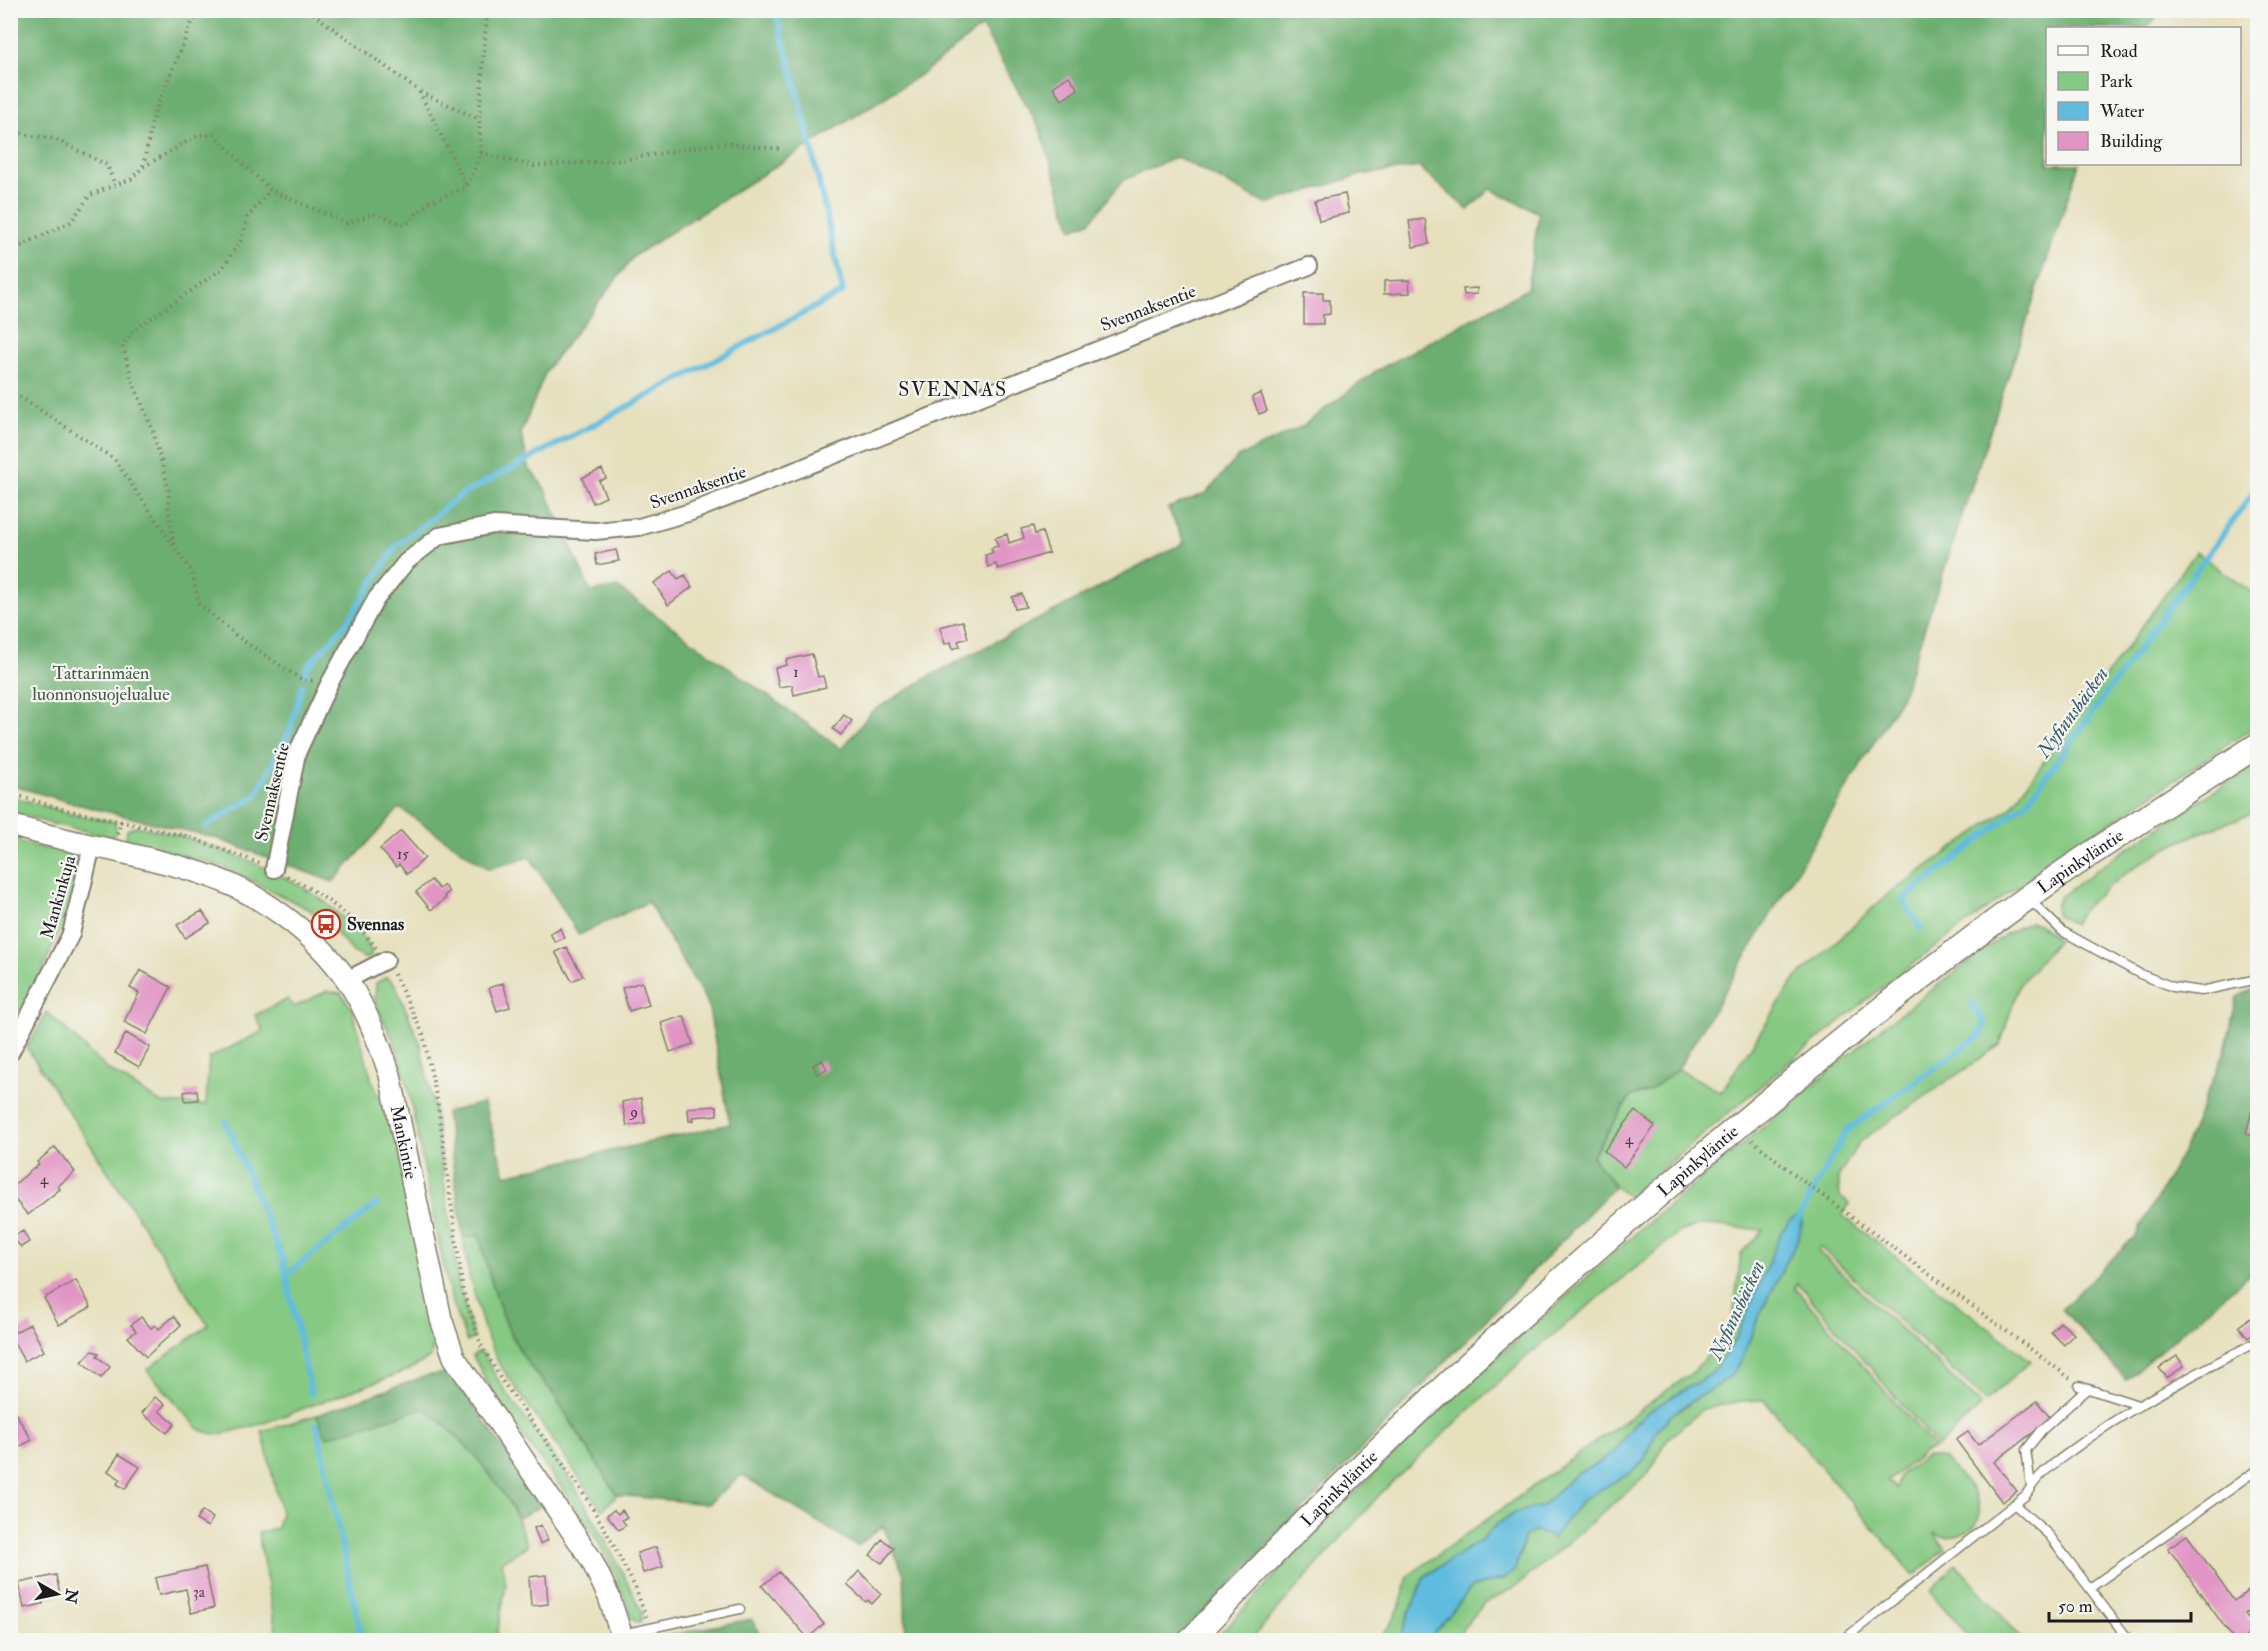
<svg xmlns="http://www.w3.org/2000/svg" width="2268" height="1651" viewBox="0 0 2268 1651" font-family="'IM FELL Double Pica',serif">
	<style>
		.green { fill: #86c982; stroke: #51724f; stroke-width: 1.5 }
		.forest { fill: #6cad70; stroke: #446446; stroke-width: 1.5; fill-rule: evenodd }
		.water { fill: #60bcde; stroke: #3e6c7d; stroke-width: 1.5 }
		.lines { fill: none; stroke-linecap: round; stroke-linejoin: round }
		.stream { stroke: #60bcde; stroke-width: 6 }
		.building { fill: #e195c5 }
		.service-casing { stroke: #817e6c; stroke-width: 11 }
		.minor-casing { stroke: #817e6c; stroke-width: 20 }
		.tertiary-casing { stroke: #817e6c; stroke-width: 24 }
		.secondary-casing { stroke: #817e6c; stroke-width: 27 }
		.path { stroke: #817e6c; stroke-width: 4; stroke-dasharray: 1.5 4.5; stroke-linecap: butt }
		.service { stroke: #fff; stroke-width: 8 }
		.minor { stroke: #fff; stroke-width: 16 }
		.tertiary { stroke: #fff; stroke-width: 21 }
		.secondary { stroke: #fff; stroke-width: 24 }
		.labels { text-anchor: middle; stroke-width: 4.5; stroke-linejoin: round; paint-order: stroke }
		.number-label { font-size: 15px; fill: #4d3a46 }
		.street-label { font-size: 18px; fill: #1c1c1c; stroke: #f6f6f2 }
		.park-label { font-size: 18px; fill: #415940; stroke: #f6f6f2 }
		.poi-label { font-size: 18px; font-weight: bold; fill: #1c1c1c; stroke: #f6f6f2; text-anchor: start }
		.neighbourhood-label { font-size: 20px; letter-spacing: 1.5px; fill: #1c1c1c; stroke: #f6f6f2 }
		.water-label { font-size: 20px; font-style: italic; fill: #375c6a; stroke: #f6f6f2 }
	</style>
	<rect width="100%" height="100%" fill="#f6f6f2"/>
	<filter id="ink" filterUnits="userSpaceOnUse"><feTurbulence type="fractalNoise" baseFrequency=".0167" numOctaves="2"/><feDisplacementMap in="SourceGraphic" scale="12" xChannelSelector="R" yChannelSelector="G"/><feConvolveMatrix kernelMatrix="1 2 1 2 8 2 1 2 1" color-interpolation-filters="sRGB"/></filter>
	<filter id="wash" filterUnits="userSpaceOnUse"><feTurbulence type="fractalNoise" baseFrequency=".008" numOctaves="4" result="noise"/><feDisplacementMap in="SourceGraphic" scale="24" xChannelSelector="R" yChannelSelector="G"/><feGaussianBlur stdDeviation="1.35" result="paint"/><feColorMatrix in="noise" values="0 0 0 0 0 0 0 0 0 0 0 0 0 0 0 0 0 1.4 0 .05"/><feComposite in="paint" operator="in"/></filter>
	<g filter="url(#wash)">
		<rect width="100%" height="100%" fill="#e6e0bd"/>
		<path class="green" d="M2196,552L2257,596V725C2144,800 2029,875 1921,958C1821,1034 1725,1116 1629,1197L1615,1186L1592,1156L1631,1096L1649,1091L1678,1069L1721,1092L1796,978L1887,895L2011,807Z
			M2257,763V812C2197,833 2157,847 2107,888C2092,900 2081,908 2074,925L2056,914L2055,906L2060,897L2117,855Z
			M10,796L71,814L115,822L116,833L112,837L49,823L11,812Z
			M136,826C193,835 278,868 325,902C334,909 343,919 352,927C360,934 373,945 371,957L366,959L354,953L326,922L310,910L222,866L126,839L127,830Z
			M10,834L17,836L19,842L48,849L52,846L75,857L78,873L76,894L21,1019L11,1011Z
			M2030,922L2039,924L2058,940L2019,985L2000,1045L1859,1142L1838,1177L1840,1197L1850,1204L1842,1215L2031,1361L1986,1401L1820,1247L1818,1251L1982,1405L1938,1446L1797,1283L1794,1287L1935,1448L1924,1452L1888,1481L1896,1489L1899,1476L1926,1456L1943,1458C1954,1470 1974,1487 1978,1502C1987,1529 1954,1544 1934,1533L1945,1549L1914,1576L1764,1400L1742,1401L1703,1409L1668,1439L1649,1473L1517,1586L1484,1604L1464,1627L1457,1640H1435L1434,1634L1472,1587L1503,1579L1521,1554L1524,1536L1535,1530L1553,1537L1583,1499L1632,1472L1643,1462L1657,1430L1672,1414L1687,1406L1741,1362L1758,1318L1796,1243L1748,1310L1737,1337L1711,1374L1655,1407L1636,1422L1615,1451L1601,1462L1577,1473L1542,1506L1515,1513L1496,1525L1480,1541L1424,1577L1399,1640H1377C1396,1624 1403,1599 1408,1576L1694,1371L1732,1326L1741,1253L1763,1230L1704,1225L1681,1231L1527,1356L1383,1491L1250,1640H1214L1334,1514L1422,1426L1636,1233L1885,1025L2006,934Z
			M387,977L395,984L420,1043L434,1109L458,1283L474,1338L467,1342L453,1306L444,1268L407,1082L395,1044L375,1003L376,983Z
			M327,991L341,993L352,1009L372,1081L396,1134L430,1314L434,1339L431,1357L409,1370L261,1424L218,1435L200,1430L147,1370L208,1325L27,1048L47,1012L107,1069L161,1103L206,1105L209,1058L263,1031L255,1015L288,999L294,1007Z
			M479,1235C492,1289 509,1351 551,1390L617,1495L602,1510L499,1364L485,1332L469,1275L463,1238Z
			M477,1352L484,1354C505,1398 540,1435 567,1475C596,1519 619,1565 642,1612L641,1622L634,1621L631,1616C608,1535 547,1473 500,1405C490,1389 482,1372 473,1356Z
			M424,1408C471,1444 510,1489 527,1546L502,1561L506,1585L496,1640H278L258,1533L277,1528L281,1512L262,1431L317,1415L327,1436Z
			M1956,1564L2023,1640H1972L1930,1592Z"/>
		<path class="forest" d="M11,11H2164L2146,28H2048V164H2079L1902,696L1678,1069L1649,1091L1631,1096L1592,1156L1615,1186L1177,1640H906L904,1575L883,1526L857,1546L742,1475L708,1504L617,1495L551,1390C509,1351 492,1289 479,1235L463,1238L446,1112L484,1103L505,1175L730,1124L708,1004L648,902L579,935L530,857L489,869L399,808L333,882L215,838L72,803L11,785ZM982,27L1040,129L1072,229L1090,222L1123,180L1177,157L1266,204L1361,175L1419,167L1468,210L1490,189L1539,213L1527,289L1376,371L1301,427L1238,457L1206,493L1168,508L1184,543L930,676L871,712L842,749L617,587L591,592L545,489L529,468L521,433L547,369L635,255L922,74Z
			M2257,987V1268L2126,1380L2062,1309L2136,1235L2184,1149L2225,1051L2237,997Z
			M445,1374L460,1386L542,1505L519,1518C490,1472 467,1441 424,1408L326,1437L317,1415L429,1375Z
			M751,1619L765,1640H663V1636Z"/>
		<path class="water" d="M1801,1213L1802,1225L1796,1243L1758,1318L1741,1362L1730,1377L1672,1414L1657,1430L1643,1462L1632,1472L1583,1499L1553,1538L1535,1530L1525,1536L1515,1570L1503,1579L1472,1587L1434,1634L1435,1640H1399L1424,1577L1480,1541L1496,1525L1515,1513L1542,1506L1577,1473L1601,1462L1615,1451L1636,1422L1655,1407L1711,1374L1737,1337L1778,1240L1788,1222Z"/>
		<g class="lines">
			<path class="stream" d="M305,674L307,667L347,623L396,546L463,494L843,292L807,127L775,10
				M206,826L256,796L290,731L302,686
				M1921,929L1903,900L2027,802L2258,486
				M226,1122L283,1260L311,1394
				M1798,1219L1846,1131L1982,1034L1984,1022L1971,1003
				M286,1275L377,1204
				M317,1425L362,1640"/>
		</g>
		<g id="blocks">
			<path class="building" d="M1069,76L1078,89L1062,100L1053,87Z
				M1345,194L1349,213L1319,220L1315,200Z
				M1425,219L1429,244L1413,247L1409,221Z
				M1409,280L1410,293L1384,294V281Z
				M1477,288V294L1464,295L1463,289Z
				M1304,293H1323V300H1330V314L1323,315V324H1304Z
				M1261,393L1267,411L1259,414L1252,397Z
				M602,469L606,478L599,481L606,497L593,503L582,478Z
				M1033,526L1035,534L1042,532L1049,553L998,569L996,564L988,567L985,555L993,553L991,548L998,546L995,538L1007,534L1009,543L1024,538L1021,529Z
				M616,550L619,561L597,565L595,554Z
				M672,571L678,579L685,575L692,587L668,605L654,583Z
				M1022,594L1026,607L1015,609L1012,597Z
				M963,621L968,638L958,641L960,646L953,649L951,642L945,644L940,627Z
				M812,654L818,677L823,676L826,687L794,695L792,685L779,687L775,668L787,665L786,660Z
				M844,715L852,721L841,735L833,729Z
				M401,831L425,858L407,874L399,864L396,867L380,849Z
				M431,880L439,889L444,885L449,892L444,896L446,898L431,910L416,892Z
				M202,911L210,923L185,938L177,925Z
				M560,928L564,938L555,942L550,933Z
				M566,947L583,976L572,981L555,952Z
				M140,970L171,987L147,1034L124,1022L139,993L130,988Z
				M642,982L649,1005L629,1011L622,988Z
				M503,983L510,1007L497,1011L489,988Z
				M684,1016L693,1044L670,1052L661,1023Z
				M126,1033L150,1047L139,1067L115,1053Z
				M822,1060L827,1069L817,1074L813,1065Z
				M2257,1089L2258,1090V1137L2246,1134Z
				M197,1090L198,1100L185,1101L184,1092Z
				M641,1098L645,1123L627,1126L622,1102Z
				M717,1106V1115L693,1117L694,1121H689L688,1108Z
				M1635,1111L1655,1126L1624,1167L1604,1151Z
				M55,1147L75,1172L58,1186L60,1189L28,1215L10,1194V1188L39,1164L37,1162Z
				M23,1231L29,1242L21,1247L12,1237Z
				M76,1280L91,1307L59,1325L44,1298Z
				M2258,1313V1331L2248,1338L2239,1326Z
				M174,1316L181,1325L146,1357L128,1337L136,1331L131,1325L141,1317L151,1328L155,1325L159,1329Z
				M2060,1322L2074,1334L2064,1345L2051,1332Z
				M30,1324L44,1351L24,1361L10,1335Z
				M92,1351L99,1353L97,1356L110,1367L101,1378L82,1362Z
				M2177,1356L2184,1366L2167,1378L2159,1368Z
				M155,1397L165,1404L159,1411L175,1424L167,1433L142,1413Z
				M2037,1401L2051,1419L1994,1462L2017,1491L2002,1502L1956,1440L1968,1432L1978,1445Z
				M16,1414L32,1440L19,1447L10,1432V1417Z
				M119,1454L140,1467L125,1489L117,1484L120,1479L108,1471Z
				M614,1510L618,1514L622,1510L627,1517L622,1520L626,1525L619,1530L607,1515Z
				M202,1511L213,1518L208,1527L196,1520Z
				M541,1525L548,1540L540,1544L534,1528Z
				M2187,1535L2234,1601L2258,1584V1606L2245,1614L2257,1630L2241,1640H2234L2168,1548Z
				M882,1539L894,1548L882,1563L870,1555Z
				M656,1547L663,1567L643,1573L637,1553Z
				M205,1567L214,1608L191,1613L186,1589L159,1595L155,1578Z
				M859,1571L881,1594L872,1604L868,1600L866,1602L847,1585Z
				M779,1572L824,1624L808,1638L762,1586Z
				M56,1575L60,1595L42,1599L43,1604L24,1608L19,1583Z
				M546,1575L548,1604L531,1606L529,1577Z"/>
		</g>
	</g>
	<g filter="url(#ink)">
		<use href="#blocks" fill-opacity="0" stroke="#817e6c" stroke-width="1.5"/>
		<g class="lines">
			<g class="service-casing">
				<path id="service" d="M2029,899L2062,931L2140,974L2173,987L2201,991L2258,979
					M2079,1386L2138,1405
					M2031,1486L2026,1450L2042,1430L2087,1389
					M2014,1504L2049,1535L2129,1640
					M2090,1588L2258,1469
					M622,1634L740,1609
					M1843,1640L2026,1495C2037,1475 2053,1464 2071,1451C2129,1407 2194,1375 2258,1341"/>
			</g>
			<g class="minor-casing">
				<path id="minor" d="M274,869L297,753L329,684L376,599L406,562L439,536L494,525L595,531L639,527L691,512L1309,266
					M347,980L386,960
					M10,1053L71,934L92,846"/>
			</g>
			<g class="tertiary-casing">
				<g id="tertiary">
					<path id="s1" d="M10,825C73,844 139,853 201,873C257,891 313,931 347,980C366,1008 379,1042 390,1075L441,1319L454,1357L591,1559L609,1597L623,1640"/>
				</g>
			</g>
			<g class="secondary-casing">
				<g id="secondary">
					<path id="s2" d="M1191,1640C1349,1471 1519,1313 1695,1163C1812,1063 1932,965 2058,876C2124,831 2191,788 2258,745"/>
				</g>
			</g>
			<path class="path" d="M308,10L419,91L467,187
				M420,92L479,119
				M10,129L26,135L55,139L107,165L115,185
				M481,153L534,166L623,160L720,143L781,149
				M143,166L154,114L193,20L206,10
				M10,251L71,222L90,195L131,179L143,167L199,135H214L270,190L347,223L374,214L406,225L429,202L467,187L481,153L479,119L487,10
				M10,390L114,459L192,572L199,604L238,637L302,680L313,681
				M174,544L168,507L169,491L153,431L132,380L123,346L131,332L222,269L241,240L247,218L270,190
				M10,793L62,809L186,836L259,863
				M118,834L121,820
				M287,876C323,895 352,915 376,948
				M394,974L423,1034L438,1105L463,1291L481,1345L503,1382L578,1485L605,1529L635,1587L646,1617
				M1752,1140L1800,1179L2070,1378"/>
			<use href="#service" class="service"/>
			<use href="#minor" class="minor"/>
			<use href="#tertiary" class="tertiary"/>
			<use href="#secondary" class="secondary"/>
		</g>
	</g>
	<defs>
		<g id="bus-ring" transform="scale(1.5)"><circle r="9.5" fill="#f6f6f2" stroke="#c8321e" stroke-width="1.5"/><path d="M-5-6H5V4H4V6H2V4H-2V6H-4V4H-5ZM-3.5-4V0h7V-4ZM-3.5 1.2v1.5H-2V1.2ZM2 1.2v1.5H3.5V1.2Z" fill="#c8321e"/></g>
	</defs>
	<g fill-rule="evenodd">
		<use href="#bus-ring" x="326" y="924"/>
	</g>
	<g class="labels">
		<g class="number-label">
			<text x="796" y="677">1</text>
			<text x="403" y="859">15</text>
			<text x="634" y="1117">9</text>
			<text x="1629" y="1144">4</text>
			<text x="44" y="1184">4</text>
			<text x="199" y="1597">3a</text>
		</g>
		<g class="street-label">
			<text transform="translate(1148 308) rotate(-21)" y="6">Svennaksentie</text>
			<text transform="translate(698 487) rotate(-19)" y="6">Svennaksentie</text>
			<text transform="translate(272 792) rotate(-77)" y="6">Svennaksentie</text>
			<text dy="6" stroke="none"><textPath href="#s2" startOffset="1184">Lapinkyläntie</textPath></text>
			<text transform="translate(58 897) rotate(-74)" y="6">Mankinkuja</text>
			<text dy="6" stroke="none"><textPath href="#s1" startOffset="554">Mankintie</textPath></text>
			<text dy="6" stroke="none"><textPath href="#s2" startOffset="698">Lapinkyläntie</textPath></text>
			<text dy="6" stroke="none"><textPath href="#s2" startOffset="212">Lapinkyläntie</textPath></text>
		</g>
		<g class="park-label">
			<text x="101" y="679">Tattarinmäen<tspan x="101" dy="21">luonnonsuojelualue</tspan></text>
		</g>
		<g class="poi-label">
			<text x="347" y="930">Svennas</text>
		</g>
		<g class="neighbourhood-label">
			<text x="953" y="396">SVENNAS</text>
		</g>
		<g class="water-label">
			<text transform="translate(2072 712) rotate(-54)" y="7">Nyfinnsbäcken</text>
			<text transform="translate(1736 1310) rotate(-65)" y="7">Nyfinnsbäcken</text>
		</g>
	</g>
	<rect width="2268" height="1651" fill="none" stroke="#f6f6f2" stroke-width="36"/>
	<rect x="2046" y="27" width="195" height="138" fill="#f6f6f2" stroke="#9f9f9c" stroke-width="1.5"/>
	<rect x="2058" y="46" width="30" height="9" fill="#ffffff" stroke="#9f9f9c" stroke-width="1.5"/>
	<text x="2100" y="57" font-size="18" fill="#1c1c1c">Road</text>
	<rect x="2058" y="72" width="30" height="18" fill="#86c982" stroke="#9f9f9c" stroke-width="1.5"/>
	<text x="2100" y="87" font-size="18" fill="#1c1c1c">Park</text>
	<rect x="2058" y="102" width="30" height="18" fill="#60bcde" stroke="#9f9f9c" stroke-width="1.5"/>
	<text x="2100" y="117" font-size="18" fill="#1c1c1c">Water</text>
	<rect x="2058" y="132" width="30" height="18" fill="#e195c5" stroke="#9f9f9c" stroke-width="1.5"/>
	<text x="2100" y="147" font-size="18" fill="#1c1c1c">Building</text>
	<g transform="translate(57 1594) rotate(99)" stroke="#f6f6f2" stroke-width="4.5" paint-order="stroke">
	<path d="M0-4.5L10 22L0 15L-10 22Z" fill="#1c1c1c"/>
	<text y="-9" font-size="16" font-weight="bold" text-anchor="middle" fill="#1c1c1c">N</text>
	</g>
	<path d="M2049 1612v9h142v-9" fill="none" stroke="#1c1c1c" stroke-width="3"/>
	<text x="2058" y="1612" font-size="18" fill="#1c1c1c" stroke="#f6f6f2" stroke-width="4.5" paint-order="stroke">50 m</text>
</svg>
